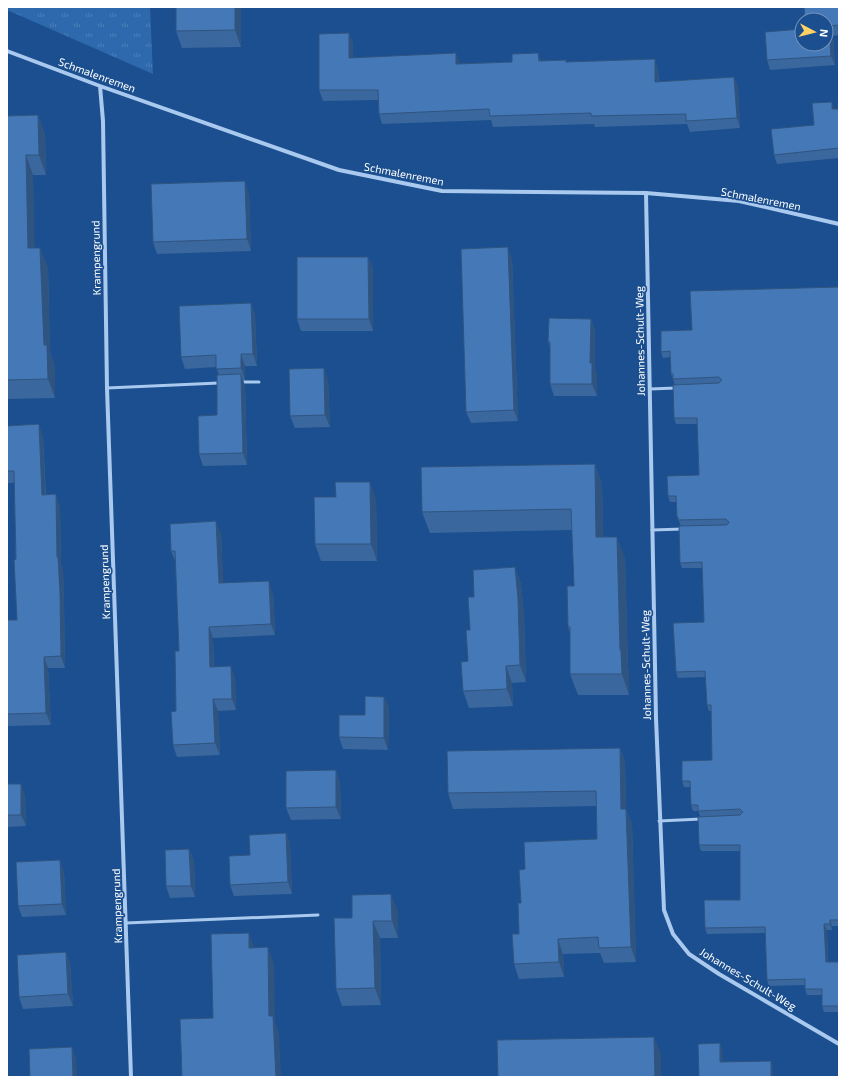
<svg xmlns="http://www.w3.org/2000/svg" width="846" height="1084" viewBox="0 0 846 1084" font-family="'Exo 2',sans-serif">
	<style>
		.grass { fill: url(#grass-tufts) }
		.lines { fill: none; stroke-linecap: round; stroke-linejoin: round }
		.service { stroke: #a9c9ee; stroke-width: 3 }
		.minor { stroke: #a9c9ee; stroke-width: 4 }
		.wall { fill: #3a679d }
		.shaded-wall { fill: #305480 }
		.building { fill: #4478b7; stroke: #305480 }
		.labels { text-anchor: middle; stroke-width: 3.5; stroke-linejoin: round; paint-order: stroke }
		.street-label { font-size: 11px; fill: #fff; stroke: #1b4f8f }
	</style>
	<defs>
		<pattern id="grass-tufts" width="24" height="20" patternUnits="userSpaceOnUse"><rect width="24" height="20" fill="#2e69ad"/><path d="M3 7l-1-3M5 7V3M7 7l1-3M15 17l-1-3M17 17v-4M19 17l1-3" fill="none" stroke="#4d80b9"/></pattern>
	</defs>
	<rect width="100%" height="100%" fill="#1b4f8f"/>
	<path class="grass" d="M7,7H150L153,74L7,10Z"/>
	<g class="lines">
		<path class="service" d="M241,382H259
			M107,388L219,383
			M650,389L676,388
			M652,530L683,529
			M659,821L701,819
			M126,923L318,915"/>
		<path class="minor" d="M7,51L100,86L339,170L442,191L646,193L739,201L839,224
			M100,86L103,121L107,388L131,1077
			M646,193L656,718L664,910L673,934L689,954L719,974L839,1044"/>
	</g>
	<path class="wall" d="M241,7V47L182,48L176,31Z
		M839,7V35L833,36L835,65L770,70L767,60L802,44Z
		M349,33L353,44V58L460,64L512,62L538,53L541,61L567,62L655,59L658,70L659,82L734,77L738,87L740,128L690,132L687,124L595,127L594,124L493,127L491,120L382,124L379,114L378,100L323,101L319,90Z
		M834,109H839V158L777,164L774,155Z
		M38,115L45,135L46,175H33L34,248L48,267L50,353L55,365V398L7,399V116Z
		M249,193L251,251L157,254L153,242Z
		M368,257L373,269V331H301L297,319Z
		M512,259L518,421L471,423L466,412Z
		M839,287V926H832V930H827L828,962H839V1012H824L822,1006V995H807L805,989V985L769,986L767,980L765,933L707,934L705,928L740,900V851H701L699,845L700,816L698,811H693L691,805L690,787H684L682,781L712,760L711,711H709L707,705L706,677L678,678L676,672L704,622L702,568H682L680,563L681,526L677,517L676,502H670L668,496L699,475L697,424H676L674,418L675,385L671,374L670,357L663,358L661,352L692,330Z
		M251,303L255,315L257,366H245V380H243L245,386L247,465L203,466L199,454L217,415L219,375L216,367L185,369L181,357Z
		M591,319L595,331V369L597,375V396H554L550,384V348L548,342Z
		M328,379L330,427L295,428L290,416Z
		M7,426L43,436L46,495L60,506L61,565L63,569L64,604L65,668H48L51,725L7,726V620H17L14,483H7Z
		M595,464L602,485L603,537L625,558L628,668L629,671V695H578L570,674V634L568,627L574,586L572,530L430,533L422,512Z
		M376,499L377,561H321L315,544Z
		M221,533L223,583L273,593L275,635L213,638L214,667L235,678L236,710L218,711L220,755L177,757L173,745L176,711L179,651L176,563L171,551Z
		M515,567L521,584L524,615L526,682L512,683L513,706L469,708L463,691L468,661L470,630L474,597Z
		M384,697L389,708L388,750L343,749L339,737L365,715Z
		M620,748L625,763L626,810L632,824L636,962L604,963L600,953L563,954L564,977L519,979L514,964L519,934L525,869L597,839L596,806L453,809L448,793Z
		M340,782L341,819L291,820L286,808Z
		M7,784L25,795L26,826L7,827Z
		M286,833L290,845L292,894L234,896L230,885Z
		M189,849L194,861L195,897L170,898L166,886Z
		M64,872L66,915L22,917L18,906Z
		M398,911V938H380L381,1005L342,1006L336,989L352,918Z
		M70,964L73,1006L23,1009L19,997Z"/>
	<path class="shaded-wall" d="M235,7H241V47L235,30Z
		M829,26L833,36L835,65L831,56Z
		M349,33L353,44V68L349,58Z
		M456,53L460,64H456Z
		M538,53L542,64L539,61Z
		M655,59L658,70L659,92L655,82Z
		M734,77L738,87L740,128L737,118Z
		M832,102L835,111L832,109Z
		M38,115L45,135L46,175L39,155Z
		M26,155L33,175L35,268L28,248Z
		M245,181L249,193L251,251L247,239Z
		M508,247L512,259L518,421L514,410Z
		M40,248L48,267L50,353L55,365V398L48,379L44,345Z
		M368,257L373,269V331L369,319Z
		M251,303L255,315L257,366L253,354Z
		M591,319L595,331V369L597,375V396L592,384L590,363Z
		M241,354L245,366V380L241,368Z
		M324,368L328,379L330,427L325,415Z
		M241,374L245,386L247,465L243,453Z
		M39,424L43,436L46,506L42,495Z
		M595,464L602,485L604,559L596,537Z
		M370,482L376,499L377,561L371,544Z
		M56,494L60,506L61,565L63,569L64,604L65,668L61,656L57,557Z
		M216,521L221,533L224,595L219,583Z
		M617,537L625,558L628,668L629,671V695L622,674L620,650Z
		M515,567L521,584L524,615L526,682L520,665Z
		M269,581L273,593L275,635L271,624Z
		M209,627L213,638L214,679L210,667Z
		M44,657L48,668L51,725L46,713Z
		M231,666L235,678L236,710L232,699Z
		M506,666L512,683L513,706L507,689Z
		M384,697L389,708L388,750L384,738Z
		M213,699L218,711L220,755L215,743Z
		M620,748L625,763L626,810L632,824L636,962L631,947L621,809Z
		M336,770L340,782L341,819L336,807Z
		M21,784L25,795L26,826L21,815Z
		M286,833L290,845L292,894L288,882Z
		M189,849L194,861L195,897L191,886Z
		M60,860L64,872L66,915L62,904Z
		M391,894L398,911V938L392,921Z
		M830,920L832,926V930L830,924Z
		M373,921L380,938L381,1005L375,988Z
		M824,924L827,930L828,968L826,962Z
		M249,933L255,950L249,948Z
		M558,939L563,954L564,977L559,962Z
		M268,947L274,964L275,1022L279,1033L281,1077H276L269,1016Z
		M66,952L70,964L73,1006L68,994Z
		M654,1037L661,1054V1077H655Z
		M720,1043L722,1049L723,1068L720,1062Z
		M72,1047L76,1058L77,1077H73Z
		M771,1061L773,1067V1077H771Z"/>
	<path class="building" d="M176,7H235V30L176,31Z
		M804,7H839V25L829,26L831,56L767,60L765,32L802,29V44H826V20H805Z
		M349,33V58L456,53V64L512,62V54L538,53L539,61L566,60V62L655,59V82L734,77L737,118L686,121V114L591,116V113L490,116L489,109L379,114L378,90H319V34Z
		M832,102V109H839V148L774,155L771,129L814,125L812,103Z
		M38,115L39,155H26L28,248H40L44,345H47L48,379L7,380V116Z
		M245,181L247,239L153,242L151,184Z
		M508,247L514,410L466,412L461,249Z
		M297,257H368L369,319H297Z
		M839,287V920H830V924H824L826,962H839V1006H822V989H805V979L767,980L765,927L705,928L704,900H740V845H699L698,817L740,815L743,812L740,809L698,811V805H691L690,781H682V761L712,760L711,705H707L705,671L676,672L673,623L704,622L702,562L680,563L679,526L726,525L728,524L729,522L726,519L678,520V517H677L676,496H668L667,476L699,475L697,418H674L673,385L719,383L722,380L719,377L673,379V374H671L670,351L661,352V331L692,330L690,291Z
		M251,303L253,354H241V368L216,369V355L181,357L179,306Z
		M549,318L591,319L590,363H592V384H550V342H548Z
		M324,368L325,415L290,416L289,369Z
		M241,374L243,453L199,454L198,416L217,415V375Z
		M39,424L42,495L56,494L57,557H58L60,592L61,656L44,657L46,713L7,714V620H17L14,560L16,559L14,471H7V426Z
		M595,464L596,537H617L620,650H621L622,674H570V627H568L567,586H574L571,509L422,512L421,467Z
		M335,482H370L371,544H315L314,497H336Z
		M216,521L219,583L269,581L271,624L209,627L210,667L231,666L232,699H213L215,743L173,745L171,712L176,711L175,651H179L175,551H171L170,524Z
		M515,567L518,598L520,665L506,666L507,689L463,691L461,662L468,661L466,630H470L468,597H474L473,570Z
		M365,696L384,697V738L339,737V715H365Z
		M620,748L621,809H626L631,947L599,948L598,937L558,939L559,962L514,964L512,934H519L518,903H521L519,870L525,869L524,842L597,839L596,791L448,793L447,751Z
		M336,770V807L286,808V771Z
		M7,784H21V815H7Z
		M286,833L288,882L230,885L229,856L250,855L249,835Z
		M189,849L191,886H166L165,850Z
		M60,860L62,904L18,906L16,862Z
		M391,894L392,921H373L375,988L336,989L334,918H352V895Z
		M249,933V948L268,947L269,1016H273L276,1077H182L180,1019L213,1018L211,934Z
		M66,952L68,994L19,997L17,955Z
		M654,1037L655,1077H498L497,1040Z
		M720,1043V1062L771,1061V1077H699L698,1044Z
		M72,1047L73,1077H30L29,1049Z"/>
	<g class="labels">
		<g class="street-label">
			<text transform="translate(97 75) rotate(20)" y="4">Schmalenremen</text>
			<text transform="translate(404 174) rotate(11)" y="4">Schmalenremen</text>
			<text transform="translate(761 199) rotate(11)" y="4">Schmalenremen</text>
			<text transform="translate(96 258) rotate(-91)" y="4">Krampengrund</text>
			<text transform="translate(640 341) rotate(-91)" y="4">Johannes-Schult-Weg</text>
			<text transform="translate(105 582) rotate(-92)" y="4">Krampengrund</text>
			<text transform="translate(646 665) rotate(-91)" y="4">Johannes-Schult-Weg</text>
			<text transform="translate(117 906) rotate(-92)" y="4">Krampengrund</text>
			<text transform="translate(748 979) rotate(31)" y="4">Johannes-Schult-Weg</text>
		</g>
	</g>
	<rect width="846" height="1084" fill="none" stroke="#ffffff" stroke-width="16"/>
	<g transform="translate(814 32) rotate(97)"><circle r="19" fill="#1b4f8f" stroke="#7695bc"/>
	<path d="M0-3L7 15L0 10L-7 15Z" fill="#ffd166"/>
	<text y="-6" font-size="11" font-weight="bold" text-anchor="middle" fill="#ffffff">N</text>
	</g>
</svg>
